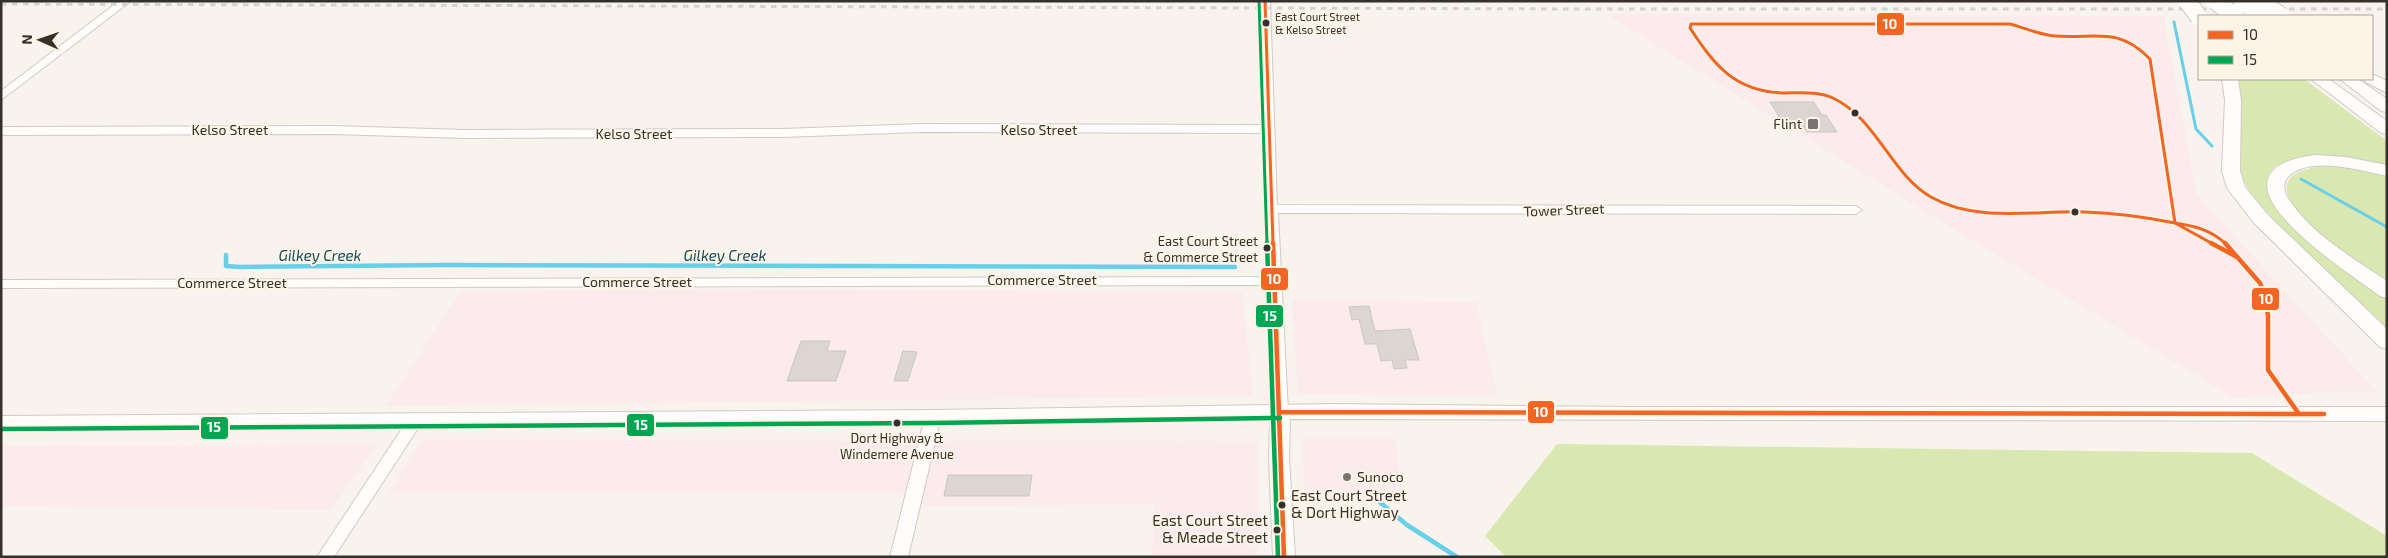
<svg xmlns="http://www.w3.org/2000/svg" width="2388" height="558" viewBox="0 0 2388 558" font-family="'Exo 2',sans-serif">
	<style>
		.commercial { fill: #fbebec }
		.green { fill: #d8e8b0 }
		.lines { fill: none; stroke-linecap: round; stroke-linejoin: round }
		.stream-far1 { stroke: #68cfe8; stroke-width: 3 }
		.stream { stroke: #68cfe8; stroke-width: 4.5 }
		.building { fill: #dbd6d2; stroke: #cbc6c2 }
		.minor-casing { stroke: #cecac5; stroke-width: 2 }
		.major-casing { stroke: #cecac5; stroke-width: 2 }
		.highway-casing { stroke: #cecac5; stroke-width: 2 }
		.minor { fill: #fefdfc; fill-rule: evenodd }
		.major { fill: #fefdfc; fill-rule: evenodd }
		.highway { fill: #fefdfc; fill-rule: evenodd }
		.rail { stroke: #d3d3d1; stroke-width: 3; stroke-dasharray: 5.5 5.5; stroke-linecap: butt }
		.highway-bridge-casing { stroke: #cecac5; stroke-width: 19; stroke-linecap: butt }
		.highway-bridge { stroke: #fefdfc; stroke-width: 17 }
		.bus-1-far1-casing { stroke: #fdf4e7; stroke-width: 6 }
		.bus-1-casing { stroke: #fdf4e7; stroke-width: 8 }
		.bus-2-far1-casing { stroke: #fdf4e7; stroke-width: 6 }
		.bus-2-casing { stroke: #fdf4e7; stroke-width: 8 }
		.bus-1-far1 { stroke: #f26522; stroke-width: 3 }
		.bus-1 { stroke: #f26522; stroke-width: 4.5 }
		.bus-2-far1 { stroke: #00a651; stroke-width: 3 }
		.bus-2 { stroke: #00a651; stroke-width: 4.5 }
		.bus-dot { fill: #34302b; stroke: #fdf4e7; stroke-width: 2 }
		.poi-dot { fill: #79746f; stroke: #fdf4e7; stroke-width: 2 }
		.labels { text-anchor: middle; stroke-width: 4; stroke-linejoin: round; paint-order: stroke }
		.far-bus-label { font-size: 11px; fill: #34302b; stroke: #fdf4e7; text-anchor: start }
		.bus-label { font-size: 13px; fill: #34302b; stroke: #fdf4e7; text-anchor: end }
		.poi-label { font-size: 14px; fill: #34302b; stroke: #fdf4e7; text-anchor: end }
		.street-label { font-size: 14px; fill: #34302b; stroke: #fdf4e7 }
		.water-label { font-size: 15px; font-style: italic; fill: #134d5d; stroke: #fdf4e7 }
		.near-bus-label { font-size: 15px; fill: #34302b; stroke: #fdf4e7; text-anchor: start }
		.line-badge { stroke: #fdf4e7; stroke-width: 2 }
		.badge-label { font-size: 14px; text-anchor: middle; font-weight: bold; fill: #fff }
	</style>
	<rect width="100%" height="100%" fill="#f8f3ec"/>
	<path class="commercial" d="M1606,14L2163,16L2197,195L2377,392L2344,391L2234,398L1968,238Z
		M658,289L1242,292L1253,396L386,406L460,292Z
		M1292,300L1476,302L1497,396L1298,394Z
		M1302,439H1396L1402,502L1305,501Z
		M421,440L1257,441L1258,557H1152L1155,504L926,506L897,493H389Z
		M377,445L330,510L1,506V446Z"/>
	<path class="green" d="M2238,79H2304L2387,141V168C2350,162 2306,147 2273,168C2262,183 2268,194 2278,207L2387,296V327C2359,301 2247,203 2241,174C2235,143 2246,110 2238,79Z
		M2326,166L2358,169L2387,175V283C2359,262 2220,176 2326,166Z
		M1557,444L2252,453L2387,536V557H1506L1485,536Z"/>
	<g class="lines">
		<path class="stream-far1" d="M2174,22L2196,129L2212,146
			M2301,179L2387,227"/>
		<path class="stream" d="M226,255V266L240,267L446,265L1235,267
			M1375,498L1407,525L1457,557"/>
	</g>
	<path class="building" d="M1770,102H1814L1822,115H1826L1837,132H1807L1802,124H1784Z
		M1369,306L1375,331L1410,329L1419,360H1405L1407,368L1394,369L1392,360L1381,361L1377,344H1365L1359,319L1352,320L1349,307Z
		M801,341H830L827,351H846L836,381H787Z
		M903,351L917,352L908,381H894Z
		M948,475H1032L1029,496H944Z"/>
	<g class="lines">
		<g class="minor-casing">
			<path id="minor" d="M119,1H131L1,100V91Z
				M1260,1H1270L1277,205L1856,206L1862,210L1856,214L1278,213L1288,412L1285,416H1275L1272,412L1266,285L1,288V280L1266,277L1263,133L922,132L782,137L464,138L334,134L1,135V127L334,126L464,130L782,129L922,124L1263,125Z
				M933,411L938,413L941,417L908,557H890L925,417L928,413Z
				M416,413L421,415L424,419L334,557H317L411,415Z"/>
		</g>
		<g class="major-casing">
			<path id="major" d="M1333,404L1634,407H2387V421L1290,419L1289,458L1295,557H1273L1269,458L1270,419L933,424L1,430V416L933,410Z"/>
		</g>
		<g class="highway-casing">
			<path id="highway" d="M2372,74L2387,81V93L2366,82L2364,79H2372Z
				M2222,79H2238L2241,100L2240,171L2245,187L2268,215L2387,329V349L2380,347L2254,223L2227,188L2222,171L2225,100Z
				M2311,79H2329L2387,121V134L2381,133Z
				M2340,79H2358L2387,99V112L2381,111Z
				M2314,155L2346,157L2387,165V176C2361,170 2308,155 2288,177C2281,184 2285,195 2290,201C2314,236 2353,258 2387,281V298L2380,296C2345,270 2191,173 2314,155Z"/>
		</g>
		<use href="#minor" class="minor"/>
		<use href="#major" class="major"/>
		<use href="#highway" class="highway"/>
		<path class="rail" d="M1,4L1576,9H2387"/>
		<g class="highway-bridge-casing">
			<path id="highway-bridge" d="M2187,1L2199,17
				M2215,1L2235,16
				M2242,1L2262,16
				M2260,1L2281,16"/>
		</g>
		<use href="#highway-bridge" class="highway-bridge"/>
		<g class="bus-1-far1-casing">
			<path id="bus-1-far1" d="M1265,1L1273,244
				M1691,24H2010C2025,28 2040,35 2055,36C2096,39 2118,26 2150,59L2175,223C2145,217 2115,213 2085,212C2036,210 1976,223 1931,197C1890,173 1877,119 1833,98C1819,91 1800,93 1785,93C1735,92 1715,66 1690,28Z
				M2175,223C2195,226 2211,230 2226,244
				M2175,223L2213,244"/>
		</g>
		<g class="bus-1-casing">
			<path id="bus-1" d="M1273,243L1284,557
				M2211,243L2237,257
				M2225,243L2260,283L2265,295L2268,316V370L2299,414
				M1280,412L2324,414"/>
		</g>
		<g class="bus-2-far1-casing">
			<path id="bus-2-far1" d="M1259,1L1267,244"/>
		</g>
		<g class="bus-2-casing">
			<path id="bus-2" d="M1267,243L1278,557
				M1,429L933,423L1280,418"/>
		</g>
		<use href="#bus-1-far1" class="bus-1-far1"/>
		<use href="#bus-1" class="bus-1"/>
		<use href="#bus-2-far1" class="bus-2-far1"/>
		<use href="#bus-2" class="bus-2"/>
	</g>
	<g class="bus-dot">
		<circle cx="1266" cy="23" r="4.5"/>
		<circle cx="1855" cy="113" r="4.5"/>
		<circle cx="2075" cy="212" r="4.5"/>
		<circle cx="1267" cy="248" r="4.5"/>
		<circle cx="897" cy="423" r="4.5"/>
		<circle cx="1282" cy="505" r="4.5"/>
		<circle cx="1277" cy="530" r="4.5"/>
	</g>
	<g class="poi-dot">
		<rect x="1807" y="118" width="12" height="12" rx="2.5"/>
		<circle cx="1347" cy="477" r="5"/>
	</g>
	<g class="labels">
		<g class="far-bus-label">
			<text x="1275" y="21">East Court Street<tspan x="1275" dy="13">&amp; Kelso Street</tspan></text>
		</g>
		<g class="bus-label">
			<text x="1258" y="246">East Court Street<tspan x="1258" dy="16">&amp; Commerce Street</tspan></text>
			<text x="897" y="443" text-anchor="middle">Dort Highway &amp;<tspan x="897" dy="16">Windemere Avenue</tspan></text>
		</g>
		<g class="poi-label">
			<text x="1802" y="129">Flint</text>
			<text x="1357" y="482" text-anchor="start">Sunoco</text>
		</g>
		<g class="street-label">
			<text x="230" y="135">Kelso Street</text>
			<text x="1039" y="135">Kelso Street</text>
			<text x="634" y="139">Kelso Street</text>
			<text transform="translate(1564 210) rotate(-2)" y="5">Tower Street</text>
			<text x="1042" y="285">Commerce Street</text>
			<text x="637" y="287">Commerce Street</text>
			<text x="232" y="288">Commerce Street</text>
		</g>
		<g class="water-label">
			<text x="320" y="261">Gilkey Creek</text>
			<text x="725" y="261">Gilkey Creek</text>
		</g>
		<g class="near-bus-label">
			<text x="1291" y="501">East Court Street<tspan x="1291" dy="17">&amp; Dort Highway</tspan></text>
			<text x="1268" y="526" text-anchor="end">East Court Street<tspan x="1268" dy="17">&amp; Meade Street</tspan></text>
		</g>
	</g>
	<g class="line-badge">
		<rect x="1876" y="12" width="29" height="24" rx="5" fill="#f26522"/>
		<rect x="1260" y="267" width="29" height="24" rx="5" fill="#f26522"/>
		<rect x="2251" y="287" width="29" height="24" rx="5" fill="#f26522"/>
		<rect x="1255" y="304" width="29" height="24" rx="5" fill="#00a651"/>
		<rect x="1527" y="400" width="28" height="24" rx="5" fill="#f26522"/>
		<rect x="626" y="413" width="29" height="24" rx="5" fill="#00a651"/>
		<rect x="200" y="416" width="29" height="24" rx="5" fill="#00a651"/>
	</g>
	<g class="badge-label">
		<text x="1890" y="29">10</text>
		<text x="1274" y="284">10</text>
		<text x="2266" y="304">10</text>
		<text x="1270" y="321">15</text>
		<text x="1541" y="417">10</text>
		<text x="641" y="430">15</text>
		<text x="214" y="432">15</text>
	</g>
	<rect width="2388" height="558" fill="none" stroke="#34302b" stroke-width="5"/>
	<rect x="2198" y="15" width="175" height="65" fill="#fdf4e7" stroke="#ada69c"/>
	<rect x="2208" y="31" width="25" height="8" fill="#f26522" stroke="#ada69c"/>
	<text x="2243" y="40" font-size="15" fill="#34302b">10</text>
	<rect x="2208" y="56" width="25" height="8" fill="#00a651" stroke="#ada69c"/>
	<text x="2243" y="65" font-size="15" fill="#34302b">15</text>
	<g transform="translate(40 40) rotate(272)" stroke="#fdf4e7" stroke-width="4" paint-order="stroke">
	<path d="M0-4L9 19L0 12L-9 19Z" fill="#34302b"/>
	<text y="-8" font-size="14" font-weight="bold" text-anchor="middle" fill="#34302b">N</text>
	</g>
</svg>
